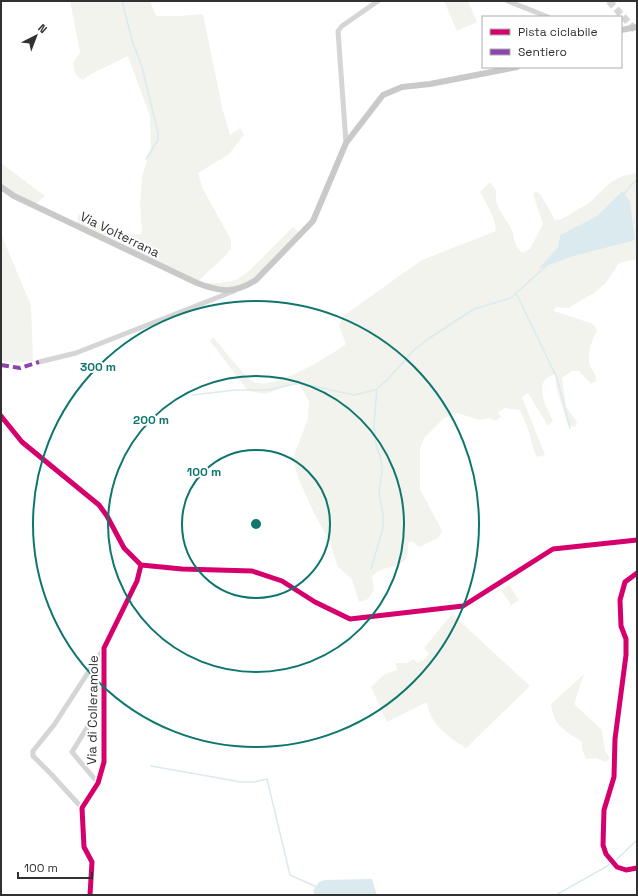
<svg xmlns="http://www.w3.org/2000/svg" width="638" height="896" viewBox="0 0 638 896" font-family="'Space Grotesk',sans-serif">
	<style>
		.green { fill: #f1f3ec; fill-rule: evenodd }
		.water { fill: #dbeaee }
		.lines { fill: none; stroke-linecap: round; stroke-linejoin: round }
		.stream { stroke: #dbeaee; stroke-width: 1.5 }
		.highway-tunnel { stroke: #d6d6d6; stroke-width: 7; stroke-dasharray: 7 3.5; stroke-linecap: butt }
		.minor { stroke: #d5d5d5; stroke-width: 5 }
		.major { stroke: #c9c9c9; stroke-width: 6 }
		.quiet { stroke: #8e44ad; stroke-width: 4; stroke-dasharray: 8 4; stroke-linecap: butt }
		.cycleway-casing { stroke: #fff; stroke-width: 8 }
		.cycleway { stroke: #d6006c; stroke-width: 5 }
		.ring { fill: none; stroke: #0f766e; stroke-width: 2 }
		.labels { text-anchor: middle; stroke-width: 4; stroke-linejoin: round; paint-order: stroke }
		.street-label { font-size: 13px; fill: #313131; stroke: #fff }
		.centre { fill: #0f766e; stroke: #fff; stroke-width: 2 }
		.ring-label { font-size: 12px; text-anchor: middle; font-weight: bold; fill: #0f766e; stroke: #fff; stroke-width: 4; stroke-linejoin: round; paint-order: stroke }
	</style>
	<rect width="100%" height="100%" fill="#fff"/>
	<path class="green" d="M70,1H150L156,16H179L203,14L222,107L230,135L240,128L244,135L229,154L198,173L202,187L231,240V249C221,262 208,270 197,283H221L236,280L250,270L293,227L301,235C284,253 260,284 236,290C223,293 208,288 197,283L77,226L78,214C100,219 118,237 142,234L140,204L142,176L151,147L150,116L128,56L91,74L82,80L75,73L73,63L80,52Z
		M444,1H468L477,22L457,31Z
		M1,163L45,196L34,205L1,187Z
		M637,173V259L619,263L605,284L594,293L568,308L556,307L554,311L593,324L597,330C593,338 588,351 589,361C589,368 597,373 596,381L591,384L579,371H572L562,378L566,407L577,422L575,427L568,425L557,390L555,374C531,381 546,406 553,421L548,426L528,393L522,397L545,455L538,457L535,454L527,426L520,410L505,408L498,412L501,417L495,421L490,418L480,420L457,413L444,418L425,437L420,448V489L442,531L438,538L419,547L413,541L408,542C411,573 386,562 372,576L374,590L368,599L359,602L352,579L338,567L329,540L316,517L298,478L293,458L308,419L309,402L300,385H289L266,394L248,391L210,341L213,337C221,346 246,379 254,382C273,391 330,356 346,344L339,326L343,316L422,260L496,231C495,216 487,205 480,192L490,182L496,190C494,206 503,214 510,227C516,238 511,241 522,253L530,249L543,224L533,194L536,191L541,195L555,220L562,219L589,203L611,182L623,176ZM622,191L630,201L574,256L538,269L558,247L560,235L597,216Z
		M1,234L31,305L33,361L12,363L1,360Z
		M509,585L519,600L511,605L501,590Z
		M452,614L530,686L466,748C449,738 429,723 427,702L387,722L371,687L385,674L397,670L396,663H407L414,659L417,663L424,660L429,654L424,648Z
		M584,674L574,704L602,730L605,751L610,758L606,762L596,758L586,759L582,749V742C564,729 554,727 551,704Z"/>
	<path class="water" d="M622,191L630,201L635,240L574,256L538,269L558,247L560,235L597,216Z
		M372,879L377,895H315L313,891L319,882L325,880Z"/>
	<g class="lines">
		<path class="stream" d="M122,1L132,40L142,67L158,133V140L146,159
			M624,194L633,183L637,180
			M516,293L557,378L570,428
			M193,395L235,390H268L299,383L354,395L375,390L387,380L415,349L428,339L474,309L511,298L546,266
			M371,569L383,528V516L379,492L382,473L381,459L376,445L374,425L377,388
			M151,766L241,782H254L267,779L290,875L317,887
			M614,862L637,840
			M556,895L609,865"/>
		<path class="highway-tunnel" d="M609,1L637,32"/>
		<path class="minor" d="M508,1L548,17
			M346,143L338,31L342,26L378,1
			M39,362L76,353L234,291
			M1,416L22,442L99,505L107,516L124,548L141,565L137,581L104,648V762L98,783L82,808L84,847L92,862L90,895
			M141,565L182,569L252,571L282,581L315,602L350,619L463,606L553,549L637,540
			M637,573L625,582L620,600L621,626L626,639V655L615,739L614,777L604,810L603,845L606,854L617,867L626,870L637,868
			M96,713L72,752L98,783
			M82,808L51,774L33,756V751L54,725L104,648"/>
		<path class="major" d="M621,30L637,27
			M1,187L14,196L197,283C220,292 234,294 256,280L313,221L346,143L383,95L402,87L430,84L517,67"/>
		<path class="quiet" d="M1,365L20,368L39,362"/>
		<g class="cycleway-casing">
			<path id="cycleway" d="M1,416L22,442L99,505L107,516L124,548L141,565L137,581L104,648V762L98,783L82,808L84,847L92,862L90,895
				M141,565L182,569L252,571L282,581L315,602L350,619L463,606L553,549L637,540
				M637,573L625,582L620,600L621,626L626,639V655L615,739L614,777L604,810L603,845L606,854L617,867L626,870L637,868"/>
		</g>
		<use href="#cycleway" class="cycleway"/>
	</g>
	<g class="ring">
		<circle cx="256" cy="524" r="74"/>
		<circle cx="256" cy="524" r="148"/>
		<circle cx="256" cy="524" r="223"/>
	</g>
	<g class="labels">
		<g class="street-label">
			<text transform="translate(120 234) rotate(26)" y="5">Via Volterrana</text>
			<text transform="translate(92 710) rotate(-89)" y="5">Via di Colleramole</text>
		</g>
	</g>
	<circle cx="256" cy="524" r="6" class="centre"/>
	<g class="ring-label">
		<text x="98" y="371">300 m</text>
		<text x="151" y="424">200 m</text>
		<text x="204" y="476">100 m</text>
	</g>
	<rect width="638" height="896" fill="none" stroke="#313131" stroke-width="4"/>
	<rect x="482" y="16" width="140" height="52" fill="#ffffff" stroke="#adadad"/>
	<rect x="490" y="29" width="20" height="6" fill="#d6006c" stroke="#adadad"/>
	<text x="518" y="36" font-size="12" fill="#313131">Pista ciclabile</text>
	<rect x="490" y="49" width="20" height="6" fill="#8e44ad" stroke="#adadad"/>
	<text x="518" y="56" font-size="12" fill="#313131">Sentiero</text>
	<g transform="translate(36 36) rotate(42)" stroke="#ffffff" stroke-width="3" paint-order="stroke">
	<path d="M0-3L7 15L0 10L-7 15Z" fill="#313131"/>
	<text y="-6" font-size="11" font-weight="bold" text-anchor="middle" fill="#313131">N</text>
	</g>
	<path d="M18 872v6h74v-6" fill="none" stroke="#313131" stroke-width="2"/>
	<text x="24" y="872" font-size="12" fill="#313131" stroke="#ffffff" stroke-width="3" paint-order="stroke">100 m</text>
</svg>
